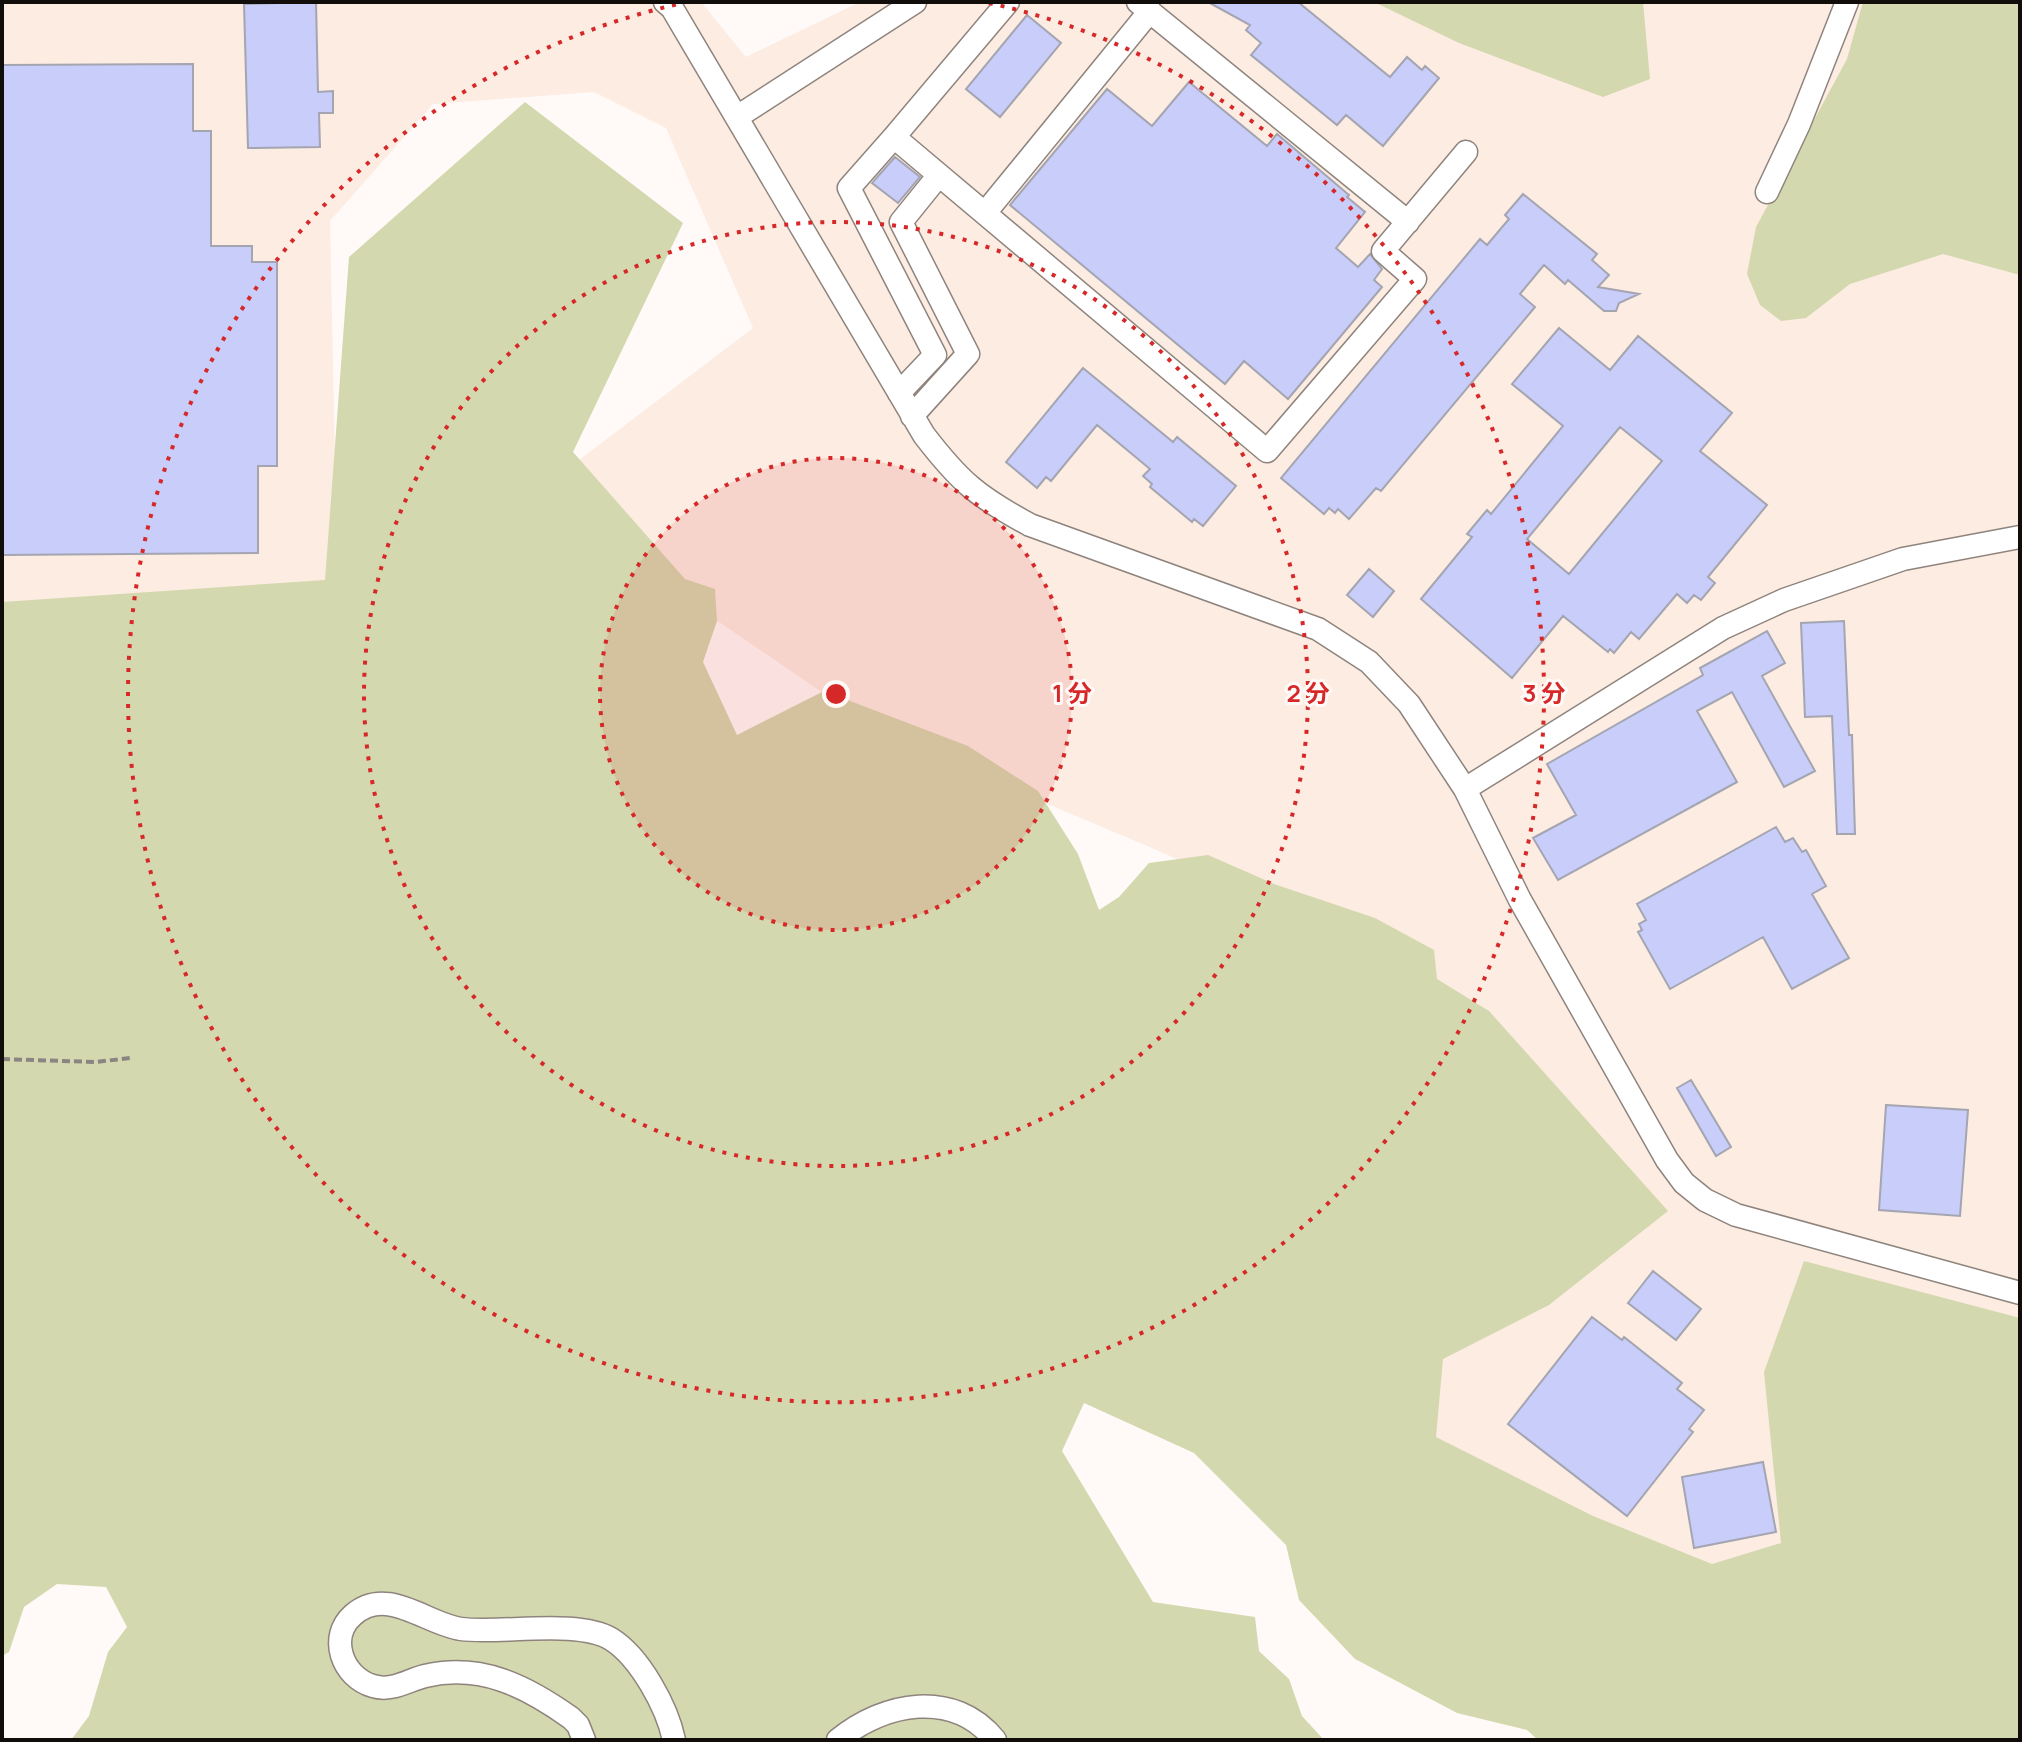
<svg xmlns="http://www.w3.org/2000/svg" width="2022" height="1742" viewBox="0 0 2022 1742" font-family="Manrope,'Noto Sans JP',sans-serif">
	<style>
		.built { fill: #fcece2 }
		.green { fill: #d4d8af }
		.building { fill: #c8cdfa; stroke: #a4a5b1; stroke-width: 2; fill-rule: evenodd }
		.lines { fill: none; stroke-linecap: round; stroke-linejoin: round }
		.minor-casing { stroke: #8f847d; stroke-width: 25 }
		.path { stroke: #8a8583; stroke-width: 4; stroke-dasharray: 8 4; stroke-linecap: butt }
		.minor { stroke: #fff; stroke-width: 22 }
		.ring { fill: none; stroke: #d62828; stroke-width: 4; stroke-dasharray: 4 8 }
		.centre { fill: #d62828; stroke: #fffaf7; stroke-width: 4 }
		.ring-label { font-size: 24px; text-anchor: middle; font-weight: bold; fill: #d62828; stroke: #fffaf7; stroke-width: 6; stroke-linejoin: round; paint-order: stroke }
	</style>
	<rect width="100%" height="100%" fill="#fffaf7"/>
	<path class="built" d="M2,2H701L746,57L860,2H2020V1339L1801,1549L1703,1585L1414,1453L1367,943L1152,848L886,736L700,609L562,473L753,328L666,128L594,92L433,104L330,221L338,605L2,622Z"/>
	<path class="green" d="M1374,2H1643L1650,79L1603,97L1459,43Z
		M1863,2H2020V275L1943,254L1850,284L1806,318L1781,321L1760,305L1747,274L1756,227L1847,59Z
		M525,102L683,223L573,452L685,579L715,589L717,621L703,662L737,735L824,691L968,746L1038,791L1078,854L1099,910L1119,897L1149,863L1208,855L1274,884L1375,918L1434,950L1437,979L1489,1011L1668,1211L1549,1305L1443,1359L1436,1437L1593,1516L1712,1564L1781,1543L1764,1372L1804,1261L2020,1318V1740H1538L1527,1730L1457,1713L1355,1659L1299,1600L1286,1545L1194,1453L1084,1403L1062,1451L1153,1602L1255,1617L1259,1651L1289,1679L1302,1716L1324,1740H71L89,1716L108,1652L127,1627L106,1587L57,1584L24,1607L9,1652L2,1656V602L325,580L349,257Z"/>
	<path class="building" d="M316,2L318,92L333,91V113H319L320,147L248,148L244,4Z
		M1208,2H1298L1390,77L1407,57L1422,70L1425,66L1439,78L1383,146L1346,115L1337,125L1251,55L1261,43L1246,30L1250,25Z
		M1027,15L1061,43L1000,117L966,89Z
		M193,64V131H211V246H252V262H277V466H258V553L2,555V65Z
		M1189,82L1267,146L1277,134L1349,195L1347,197L1365,212L1336,248L1358,267L1370,254L1382,269L1374,280L1382,287L1288,399L1244,361L1225,384L1010,205L1107,89L1152,126Z
		M895,157L920,177L898,203L872,183Z
		M1523,194L1597,254L1592,260L1609,275L1598,287L1639,294L1619,303L1616,311H1604L1568,280L1565,284L1544,265L1520,294L1535,307L1381,491L1376,488L1349,519L1338,509L1335,513L1329,508L1324,514L1281,478L1480,239L1487,245L1509,219L1505,215Z
		M1559,328L1610,370L1638,336L1732,413L1700,451L1767,505L1708,577L1715,583L1701,600L1694,595L1687,603L1677,594L1639,639L1631,632L1614,653L1610,649L1608,652L1563,616L1512,678L1421,599L1472,537L1467,534L1487,510L1491,514L1563,426L1512,384ZM1620,427L1662,461L1569,574L1527,539Z
		M1083,368L1173,442L1177,437L1236,486L1203,526L1194,519L1192,522L1150,487L1152,484L1143,476L1150,469L1097,425L1051,481L1046,477L1037,488L1006,462Z
		M1369,569L1394,591L1373,617L1347,595Z
		M1844,621L1849,735H1852L1855,834H1837L1832,716L1805,717L1801,623Z
		M1767,631L1785,663L1762,676L1815,771L1784,787L1732,692L1697,711L1737,782L1558,880L1533,838L1576,815L1547,764L1703,675L1700,668Z
		M1776,827L1785,842L1793,838L1802,852L1806,850L1826,886L1812,894L1849,958L1792,989L1763,937L1670,989L1638,932L1642,930L1639,924L1646,920L1637,904Z
		M1691,1080L1731,1147L1716,1156L1677,1088Z
		M1886,1105L1968,1110L1960,1216L1879,1210Z
		M1653,1271L1701,1309L1676,1340L1628,1303Z
		M1592,1317L1622,1340L1624,1337L1682,1383L1677,1389L1704,1410L1689,1429L1693,1432L1627,1516L1508,1424Z
		M1763,1462L1776,1532L1694,1548L1682,1477Z"/>
	<g class="lines">
		<g class="minor-casing">
			<path id="minor" d="M665,2L672,8L924,435C960,482 978,497 1030,525L1318,629L1369,662L1409,704L1465,789L1520,900L1667,1160L1684,1183L1705,1200L1736,1215L2020,1293
				M1008,2L894,137L1267,451L1415,279L1383,251L1466,152
				M1138,2L1408,222
				M737,117L915,2
				M894,137L849,188L935,355L899,393
				M1767,192L1799,124L1847,2
				M985,213L1150,11
				M912,416L968,354L901,222L939,175
				M1465,789L1723,628L1784,600L1903,559L2020,537
				M584,1740L578,1725L571,1718C526,1686 481,1663 425,1676C408,1680 392,1692 373,1686C342,1677 328,1637 353,1615C387,1585 426,1624 461,1629C501,1634 578,1619 611,1639C640,1657 667,1707 674,1740
				M838,1740C884,1702 954,1689 995,1740"/>
		</g>
		<path class="path" d="M2,1059L96,1062L130,1058"/>
		<use href="#minor" class="minor"/>
	</g>
	<circle cx="836" cy="694" r="236" fill="#d62828" fill-opacity=".12"/>
	<g class="ring">
		<circle cx="836" cy="694" r="236"/>
		<circle cx="836" cy="694" r="472"/>
		<path d="M989 3A708 708 0 1 1 683 3"/>
	</g>
	<circle cx="836" cy="694" r="12" class="centre"/>
	<g class="ring-label">
		<text x="1072" y="702">1 分</text>
		<text x="1308" y="702">2 分</text>
		<text x="1544" y="702">3 分</text>
	</g>
	<rect width="2022" height="1742" fill="none" stroke="#110d0b" stroke-width="8"/>
</svg>
